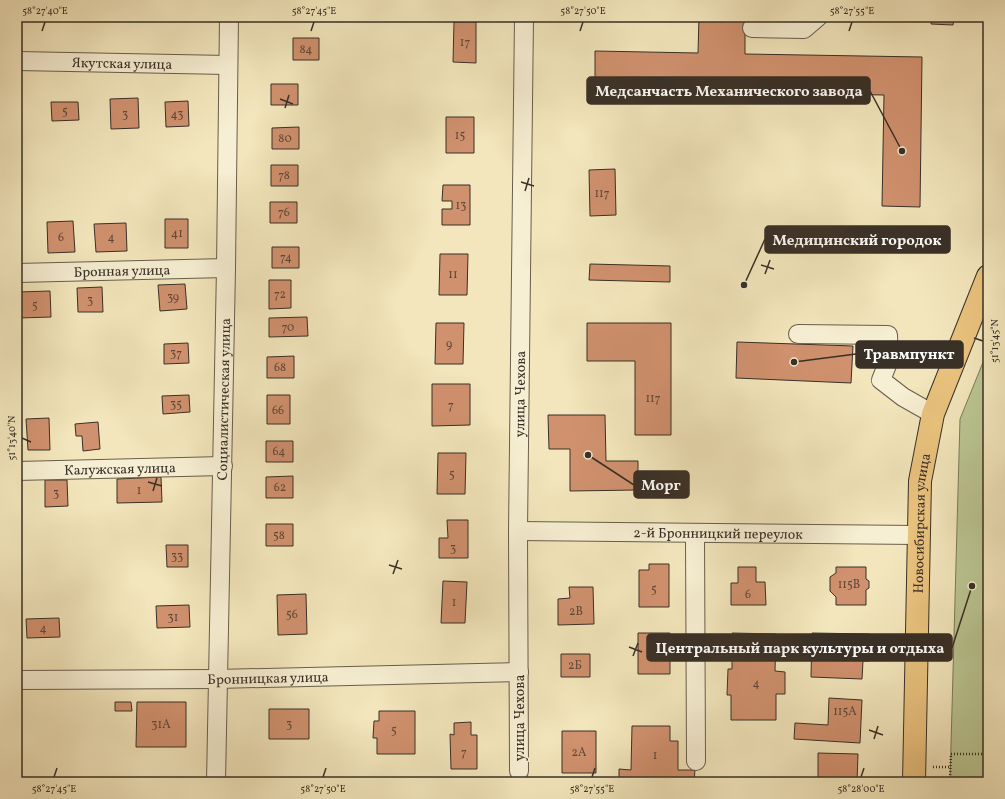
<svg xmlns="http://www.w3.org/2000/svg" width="1005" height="799" viewBox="0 0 1005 799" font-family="Vollkorn,serif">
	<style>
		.green { fill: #bac591; stroke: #7a7a5c }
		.building { fill: #d0916e; stroke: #393027 }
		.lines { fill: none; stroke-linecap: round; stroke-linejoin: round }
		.minor-casing { stroke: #685e4c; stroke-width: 20 }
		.major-casing { stroke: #393027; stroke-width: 24 }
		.path { stroke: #393027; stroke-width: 2.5; stroke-dasharray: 1 2; stroke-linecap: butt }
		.minor { stroke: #f7efd3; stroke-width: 18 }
		.major { stroke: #eac37e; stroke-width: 22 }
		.ticks { fill: none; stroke: #393027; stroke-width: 1.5 }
		.labels { text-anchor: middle; stroke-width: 3; stroke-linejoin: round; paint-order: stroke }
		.number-label { font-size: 12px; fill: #5f4839 }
		.street-label { font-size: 14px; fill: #393027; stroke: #f7efd3 }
		.leader { fill: none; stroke: #393027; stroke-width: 1.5 }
		.callout-dot { fill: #393027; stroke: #f7efd3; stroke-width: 1.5 }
		.callout { fill: #393027; stroke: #393027; stroke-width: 1.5 }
		.callout-label { font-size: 15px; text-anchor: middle; font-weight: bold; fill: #fff }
		.neatline { fill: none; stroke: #393027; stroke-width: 1.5 }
		.ticks-label { font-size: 10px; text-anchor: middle; fill: #393027 }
	</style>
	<rect width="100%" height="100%" fill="#f3e6bc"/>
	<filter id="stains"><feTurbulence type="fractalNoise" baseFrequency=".005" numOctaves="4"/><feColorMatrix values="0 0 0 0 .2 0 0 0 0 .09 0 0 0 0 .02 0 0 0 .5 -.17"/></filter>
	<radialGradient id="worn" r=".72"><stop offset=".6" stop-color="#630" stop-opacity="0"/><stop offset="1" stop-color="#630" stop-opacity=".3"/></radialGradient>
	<path class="green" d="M988,350V782H950L960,419Z"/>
	<path class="building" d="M699,17H745V54L922,57L920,207L882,206L884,95L595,90V51L698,53Z
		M932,17H954L953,25L931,24Z
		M454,22H476V63L453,62Z
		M293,38H319V60H293Z
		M271,84H298V105H271Z
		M138,98L139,128L111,129L110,99Z
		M188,101L189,126L166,127L165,102Z
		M51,102H78L79,120L52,121Z
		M446,117H474V153H446Z
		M299,127V149H272V128Z
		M271,165H298V186H271Z
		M615,169L616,215L590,216L589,170Z
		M443,185H470V225H442V209H452V201H442Z
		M270,202H297V223H270Z
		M165,219H188V248H165Z
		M73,221L75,252L48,253L47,222Z
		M126,223L127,251L96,252L94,224Z
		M272,247H299V268H272Z
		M440,254H468L467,295H439Z
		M590,264L670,266V282L589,280Z
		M269,280H291V308L269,309Z
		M185,284L187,309L160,311L158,285Z
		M102,287L103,312H78L77,288Z
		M50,291L51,317L19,318L18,292Z
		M307,317L308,336L269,337V318Z
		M436,323H464L463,364H435Z
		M587,323H671V435H635V361H587Z
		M737,342L853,346L851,383L736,378Z
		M188,343L189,363L164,364V344Z
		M294,356V378H267V357Z
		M432,384H470V425L432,426Z
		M189,395L190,412L163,414L162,396Z
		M267,395H290V424H267Z
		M548,415H605L606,461H638V490L570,491V449H549Z
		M49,418L50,450H28L26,419Z
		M98,422L100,449L83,451L82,436H76L75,424Z
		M266,441H293V462H266Z
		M438,453H466L465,494H437Z
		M293,476V498H266V477Z
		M161,477L162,502L117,503V479Z
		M45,480H67L68,506L45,507Z
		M447,520H468V558H439V538H448Z
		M266,524H293V546H266Z
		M166,545H188V567H167Z
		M649,564H669V607H639V570H649Z
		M738,567H756V582H765L766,605H731V583H738Z
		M836,567H866V579L869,581V588L866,590V605H836V597L830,591V577L836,573Z
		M443,581L467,582L465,623H441Z
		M569,587H593L594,624L558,625V599L570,598Z
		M306,594L307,634L278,635L277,595Z
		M189,605L190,627L157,628L156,606Z
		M59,618L60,637L27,638L26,619Z
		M638,633H670V643L674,647V656L670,661V674H638Z
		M732,633L776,634L775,671L785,672V694H776V720H731V695H727L728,669H732Z
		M812,633L869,634V661H863L862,679L811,677Z
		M561,654H590V677H561Z
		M829,698L862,700L860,743L794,739L795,723L828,725Z
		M115,702H131L132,711H115Z
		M137,702H186V747H136Z
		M269,709H309V739H269Z
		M379,711H415V754H377V738H373L374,721H379Z
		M471,722V735H477V769H451L450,734L454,735V723Z
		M632,726H670V741H678V770H695L694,782H619V769L631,770Z
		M562,731H596V773H562Z
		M818,753L858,754L857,782H818Z"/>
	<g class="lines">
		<g class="minor-casing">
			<g id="minor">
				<path d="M752,28L804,29L818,17"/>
				<path id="s1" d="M17,61L228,65"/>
				<path id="s2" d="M17,273L226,268"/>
				<path d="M798,334L888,335L889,360L881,380L903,397L933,414"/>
				<path id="s3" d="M17,471L223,466"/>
				<path id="s4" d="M518,531L918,535"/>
				<path d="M695,534L696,761"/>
				<path id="s5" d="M17,680L217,679L519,672"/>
				<path id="s6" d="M519,771L518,531L524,17"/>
				<path id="s7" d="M216,782L226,268L229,17"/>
			</g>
		</g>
		<g class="major-casing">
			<g id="major">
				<path id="s8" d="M914,782L920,481L933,414L988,276"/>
			</g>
		</g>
		<path class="path" d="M988,754H951L950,779H987L988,773
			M933,767H950"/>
		<use href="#minor" class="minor"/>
		<use href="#major" class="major"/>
	</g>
	<path class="ticks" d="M42,31L45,22M311,31L314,22M580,31L583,22M849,31L852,22M280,99L293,104M285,108L289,95M521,182L534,186M525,191L529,178M761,265L774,269M765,274L770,260M974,338L983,341M22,438L31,442M148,482L162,486M153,491L157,478M389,565L402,569M393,574L398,560M629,647L642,652M633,656L638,643M869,730L883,735M874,739L878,726M54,777L57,768M323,777L326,768M592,777L595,768M861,777L864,768"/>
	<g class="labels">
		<g class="number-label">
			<text x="465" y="46">17</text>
			<text x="306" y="53">84</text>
			<text x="65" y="115">5</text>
			<text x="125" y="118">3</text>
			<text x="177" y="118">43</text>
			<text x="460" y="139">15</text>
			<text x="285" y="142">80</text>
			<text x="284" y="179">78</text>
			<text x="602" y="197">117</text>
			<text x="461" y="209">13</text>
			<text x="284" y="216">76</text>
			<text x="177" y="237">41</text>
			<text x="61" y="241">6</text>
			<text x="111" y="241">4</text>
			<text x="286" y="261">74</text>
			<text x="453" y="278">11</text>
			<text x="280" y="298">72</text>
			<text x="173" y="301">39</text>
			<text x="90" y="304">3</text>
			<text x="35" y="309">5</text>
			<text x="288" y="331">70</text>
			<text x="449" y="348">9</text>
			<text x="176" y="357">37</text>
			<text x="280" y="371">68</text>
			<text x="653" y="402">117</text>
			<text x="176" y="408">35</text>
			<text x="451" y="409">7</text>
			<text x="278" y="414">66</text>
			<text x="279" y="455">64</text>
			<text x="452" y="478">5</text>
			<text x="280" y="491">62</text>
			<text x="139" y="494">1</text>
			<text x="56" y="497">3</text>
			<text x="279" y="539">58</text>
			<text x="453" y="552">3</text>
			<text x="177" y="560">33</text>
			<text x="849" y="588">115В</text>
			<text x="654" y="593">5</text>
			<text x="748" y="598">6</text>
			<text x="454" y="606">1</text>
			<text x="576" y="615">2В</text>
			<text x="292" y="618">56</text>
			<text x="173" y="621">31</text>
			<text x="43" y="632">4</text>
			<text x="575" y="669">2Б</text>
			<text x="756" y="687">4</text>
			<text x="845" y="715">115А</text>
			<text x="161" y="728">31А</text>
			<text x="289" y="728">3</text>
			<text x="394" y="734">5</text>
			<text x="464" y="756">7</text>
			<text x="579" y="756">2А</text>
			<text x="655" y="759">1</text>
		</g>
		<g class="street-label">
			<text dy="5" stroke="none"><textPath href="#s1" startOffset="105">Якутская улица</textPath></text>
			<text dy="5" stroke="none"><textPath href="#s2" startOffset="105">Бронная улица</textPath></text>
			<text dy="5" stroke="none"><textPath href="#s6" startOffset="377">улица Чехова</textPath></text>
			<text dy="5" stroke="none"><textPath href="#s7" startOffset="383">Социалистическая улица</textPath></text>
			<text dy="5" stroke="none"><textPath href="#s3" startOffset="103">Калужская улица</textPath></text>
			<text dy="5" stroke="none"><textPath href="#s8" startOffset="259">Новосибирская улица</textPath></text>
			<text dy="5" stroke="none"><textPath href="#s4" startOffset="200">2-й Бронницкий переулок</textPath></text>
			<text dy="5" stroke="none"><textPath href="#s5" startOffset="251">Бронницкая улица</textPath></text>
			<text transform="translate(519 718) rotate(-90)" y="5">улица Чехова</text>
		</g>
	</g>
	<path class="leader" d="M902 151L870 91M744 285L765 239M794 362L856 354M588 455L634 485M972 586L952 648"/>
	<g class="callout-dot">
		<circle cx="902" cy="151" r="4"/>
		<circle cx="744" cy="285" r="4"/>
		<circle cx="794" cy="362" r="4"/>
		<circle cx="588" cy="455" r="4"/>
		<circle cx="972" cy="586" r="4"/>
	</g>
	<g class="callout">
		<rect x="587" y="77" width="283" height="27" rx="4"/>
		<rect x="765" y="226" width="185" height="27" rx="4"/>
		<rect x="856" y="341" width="107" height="27" rx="4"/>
		<rect x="634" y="471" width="55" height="27" rx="4"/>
		<rect x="647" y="634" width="305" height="27" rx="4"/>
	</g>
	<g class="callout-label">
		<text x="729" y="96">Медсанчасть Механического завода</text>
		<text x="857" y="245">Медицинский городок</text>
		<text x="909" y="359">Травмпункт</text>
		<text x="661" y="490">Морг</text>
		<text x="800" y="653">Центральный парк культуры и отдыха</text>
	</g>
	<rect width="1005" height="799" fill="none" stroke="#f3e6bc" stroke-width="44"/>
	<rect x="22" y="22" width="961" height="755" class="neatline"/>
	<g class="ticks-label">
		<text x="45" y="14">58°27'40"E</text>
		<text x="314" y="14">58°27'45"E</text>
		<text x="583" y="14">58°27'50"E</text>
		<text x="852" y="14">58°27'55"E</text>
		<text transform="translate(994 341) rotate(-90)" y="4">51°13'45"N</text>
		<text transform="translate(11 438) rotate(-90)" y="4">51°13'40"N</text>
		<text x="54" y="792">58°27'45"E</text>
		<text x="323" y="792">58°27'50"E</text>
		<text x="592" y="792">58°27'55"E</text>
		<text x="861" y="792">58°28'00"E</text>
	</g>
	<rect width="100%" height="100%" filter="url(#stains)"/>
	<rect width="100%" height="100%" fill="url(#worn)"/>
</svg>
